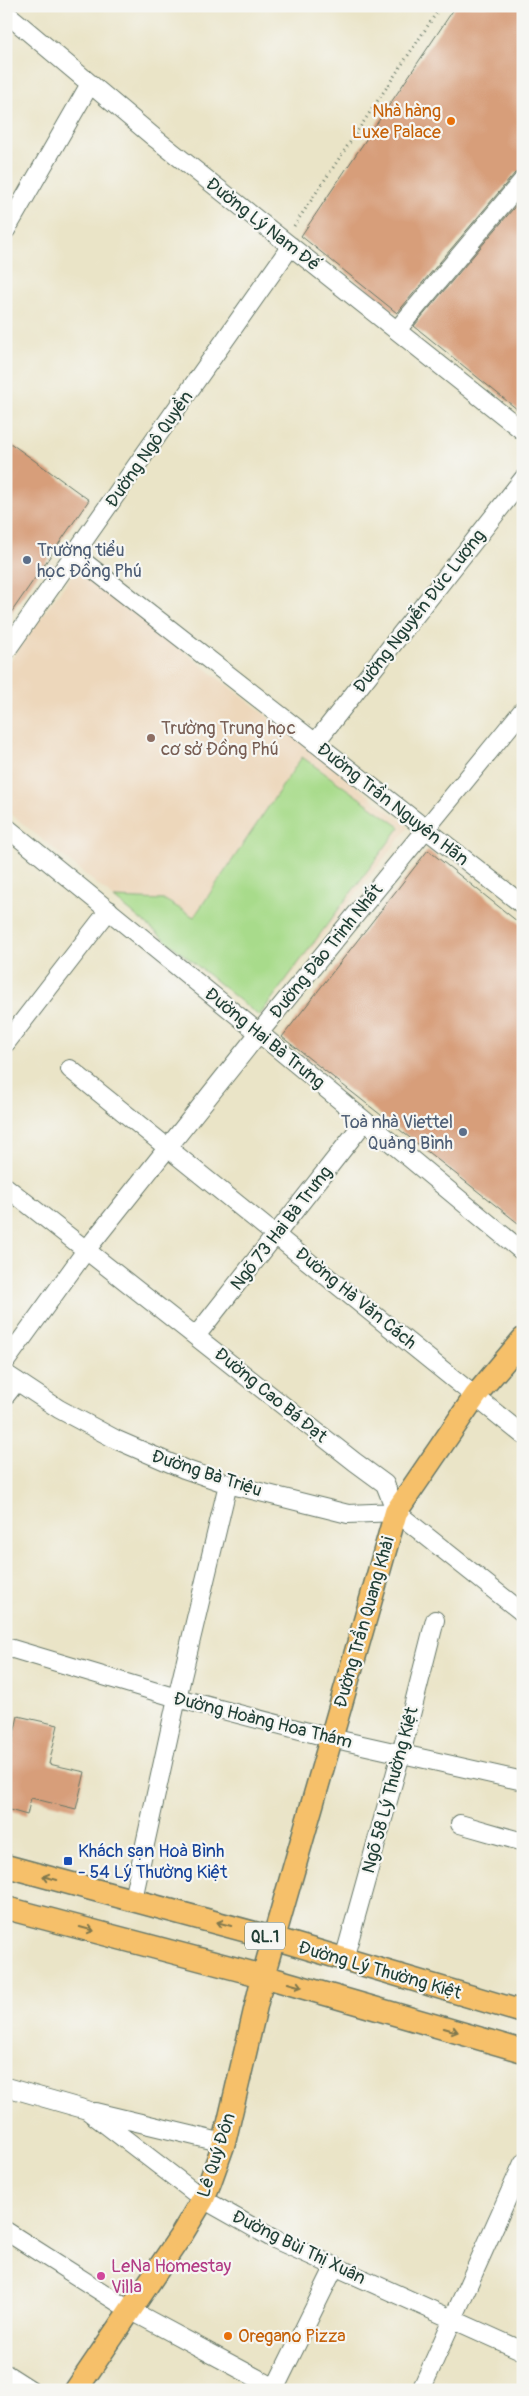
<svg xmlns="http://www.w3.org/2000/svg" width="529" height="2396" viewBox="0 0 529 2396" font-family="Pangolin,sans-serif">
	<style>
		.built { fill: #edd7bb }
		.green { fill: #a8db8b; stroke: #648c60 }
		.building { fill: #d79e7a }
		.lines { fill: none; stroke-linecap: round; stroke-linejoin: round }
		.minor-casing { stroke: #667767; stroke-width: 20 }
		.major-casing { stroke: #667767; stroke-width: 25 }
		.path { stroke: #667767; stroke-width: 3; stroke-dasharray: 1 4; stroke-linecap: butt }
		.minor { stroke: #fff; stroke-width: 18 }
		.major { stroke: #f6c06b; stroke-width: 22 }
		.oneway { stroke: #80784d }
		.food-dot { fill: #e8710a; stroke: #f6f6f2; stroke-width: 2 }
		.service-dot { fill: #5c6f8a; stroke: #f6f6f2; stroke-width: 2 }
		.education-dot { fill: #8d6e63; stroke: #f6f6f2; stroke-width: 2 }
		.transit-dot { fill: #1a4fb4; stroke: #f6f6f2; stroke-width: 2 }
		.hotel-dot { fill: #d1479c; stroke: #f6f6f2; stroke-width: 2 }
		.labels { text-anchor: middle; stroke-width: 4.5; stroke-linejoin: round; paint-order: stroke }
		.shield { fill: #f6f6f2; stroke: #60746d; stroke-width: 1 }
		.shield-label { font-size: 16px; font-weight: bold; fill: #1f3d34 }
		.food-label { font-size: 18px; fill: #c56008; stroke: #f6f6f2; text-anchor: end }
		.street-label { font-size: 18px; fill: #1f3d34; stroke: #f6f6f2 }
		.service-label { font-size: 18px; fill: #4e5e75; stroke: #f6f6f2; text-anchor: start }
		.education-label { font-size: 18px; fill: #785e54; stroke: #f6f6f2; text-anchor: start }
		.transit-label { font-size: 18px; fill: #164399; stroke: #f6f6f2; text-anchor: start }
		.hotel-label { font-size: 18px; fill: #b23c85; stroke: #f6f6f2; text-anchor: start }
	</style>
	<rect width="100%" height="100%" fill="#f6f6f2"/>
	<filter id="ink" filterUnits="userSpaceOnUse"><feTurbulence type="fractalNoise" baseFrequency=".02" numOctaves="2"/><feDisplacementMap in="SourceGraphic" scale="10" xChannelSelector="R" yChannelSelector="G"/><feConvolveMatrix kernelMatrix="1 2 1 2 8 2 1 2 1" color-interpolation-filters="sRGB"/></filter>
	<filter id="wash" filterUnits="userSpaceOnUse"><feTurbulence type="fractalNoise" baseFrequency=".0096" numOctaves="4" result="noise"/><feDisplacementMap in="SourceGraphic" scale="20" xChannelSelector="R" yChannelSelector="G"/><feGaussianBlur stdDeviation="1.12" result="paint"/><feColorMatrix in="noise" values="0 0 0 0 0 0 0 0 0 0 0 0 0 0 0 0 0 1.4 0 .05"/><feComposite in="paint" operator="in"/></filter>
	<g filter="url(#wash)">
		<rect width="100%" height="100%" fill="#eae4c7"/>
		<path class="built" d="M77,568L409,827L259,1016L6,810V667Z"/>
		<path class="green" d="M302,757L400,827L259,1016L114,898L165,900L194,917Z"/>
		<g id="blocks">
			<path class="building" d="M456,6H523V170L515,173L397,313L301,236Z
				M523,197V414L414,326Z
				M6,440L89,500L6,620Z
				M428,850L523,926V1227L282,1037Z
				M18,1716L58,1725L49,1764L85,1772L76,1809L31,1798L27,1815L6,1809V1751H10Z"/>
		</g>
	</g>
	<g filter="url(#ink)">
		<use href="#blocks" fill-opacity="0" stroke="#667767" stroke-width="1"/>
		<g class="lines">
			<g class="minor-casing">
				<path id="minor" d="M6,13L156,139L523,431
					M6,230L90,84
					M397,330L523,180
					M75,555L523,905
					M6,651L291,246
					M315,743L523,479
					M6,827L259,1033L523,1252
					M6,1043L109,910
					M70,1069L523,1435
					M6,1187L355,1462L385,1484L396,1512L523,1613
					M196,1336L365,1121
					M6,1361L87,1249L259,1033L523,710
					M6,1374L59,1409L117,1440L184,1469L228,1484L348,1514L396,1512
					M6,1395L17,1381
					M6,1647L177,1698L331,1738L523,1781
					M460,1824L523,1842
					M133,1899L177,1698L228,1484
					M344,1959L401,1754L435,1620
					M6,2087L87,2110L203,2199L272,2238L523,2351
					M95,2112L224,2143
					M6,2231L130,2310L279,2390
					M6,2374L31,2390
					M275,2388L335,2266
					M421,2390L523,2163"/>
			</g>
			<g class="major-casing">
				<path id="major" d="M6,1866L273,1938L523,2012
					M6,1908L263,1976L523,2051
					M76,2390L182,2234L203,2199L210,2182L224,2143L263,1976L396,1512L476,1395L523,1339"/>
			</g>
			<path class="path" d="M294,226L441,6"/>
			<use href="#minor" class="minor"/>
			<use href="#major" class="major"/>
		</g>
		<defs><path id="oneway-shaft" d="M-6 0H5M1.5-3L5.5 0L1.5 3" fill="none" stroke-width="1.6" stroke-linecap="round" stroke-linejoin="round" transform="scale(1.25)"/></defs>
		<g class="oneway">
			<use href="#oneway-shaft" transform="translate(50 1878) rotate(-165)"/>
			<use href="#oneway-shaft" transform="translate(224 1924) rotate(-165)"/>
			<use href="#oneway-shaft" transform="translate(87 1929) rotate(15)"/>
			<use href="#oneway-shaft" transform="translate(295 1985) rotate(16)"/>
			<use href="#oneway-shaft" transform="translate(451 2030) rotate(16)"/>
		</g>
	</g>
	<g class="food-dot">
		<circle cx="451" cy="121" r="5"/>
		<circle cx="228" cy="2336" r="5"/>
	</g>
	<g class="service-dot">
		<circle cx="27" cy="560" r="5"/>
		<circle cx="463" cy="1132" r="5"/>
	</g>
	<circle class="education-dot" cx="151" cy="738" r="5"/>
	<rect class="transit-dot" x="63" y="1856" width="10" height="10" rx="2.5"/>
	<circle class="hotel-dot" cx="101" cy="2276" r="5"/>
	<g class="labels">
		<rect class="shield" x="245" y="1922.5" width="40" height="27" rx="4"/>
		<g class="shield-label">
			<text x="265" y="1942">QL.1</text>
		</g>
		<g class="food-label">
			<text x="441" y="117">Nhà hàng<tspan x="441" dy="21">Luxe Palace</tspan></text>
			<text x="238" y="2342" text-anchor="start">Oregano Pizza</text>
		</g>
		<g class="street-label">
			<text transform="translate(263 224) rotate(38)" y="6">Đường Lý Nam Đế</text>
			<text transform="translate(149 449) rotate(-55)" y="6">Đường Ngô Quyền</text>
			<text transform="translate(419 611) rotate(-52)" y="6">Đường Nguyễn Đức Lượng</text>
			<text transform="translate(393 804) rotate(38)" y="6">Đường Trần Nguyên Hãn</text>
			<text transform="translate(326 951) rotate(-51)" y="6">Đường Đào Trinh Nhất</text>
			<text transform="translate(265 1038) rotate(39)" y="6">Đường Hai Bà Trưng</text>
			<text transform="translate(281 1228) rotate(-52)" y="6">Ngõ 73 Hai Bà Trưng</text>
			<text transform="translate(356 1298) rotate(39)" y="6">Đường Hà Văn Cách</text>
			<text transform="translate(271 1395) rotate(39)" y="6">Đường Cao Bá Đạt</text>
			<text transform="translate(207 1473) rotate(18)" y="6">Đường Bà Triệu</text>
			<text transform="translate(364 1622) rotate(-74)" y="6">Đường Trần Quang Khải</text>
			<text transform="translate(263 1720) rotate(14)" y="6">Đường Hoàng Hoa Thám</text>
			<text transform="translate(390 1790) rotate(-75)" y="6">Ngõ 58 Lý Thường Kiệt</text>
			<text transform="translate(380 1970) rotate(16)" y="6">Đường Lý Thường Kiệt</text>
			<text transform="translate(216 2155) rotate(-72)" y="6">Lê Quý Đôn</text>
			<text transform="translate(299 2247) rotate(26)" y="6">Đường Bùi Thị Xuân</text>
		</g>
		<g class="service-label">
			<text x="37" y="556">Trường tiểu<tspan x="37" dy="21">học Đồng Phú</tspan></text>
			<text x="453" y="1128" text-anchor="end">Toà nhà Viettel<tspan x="453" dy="21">Quảng Bình</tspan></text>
		</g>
		<g class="education-label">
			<text x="161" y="734">Trường Trung học<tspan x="161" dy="21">cơ sở Đồng Phú</tspan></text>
		</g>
		<g class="transit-label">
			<text x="78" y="1857">Khách sạn Hoà Bình<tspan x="78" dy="21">- 54 Lý Thường Kiệt</tspan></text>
		</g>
		<g class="hotel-label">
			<text x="111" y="2272">LeNa Homestay<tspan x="111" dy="21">Villa</tspan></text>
		</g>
	</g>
	<rect width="529" height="2396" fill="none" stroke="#f6f6f2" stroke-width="25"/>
</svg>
